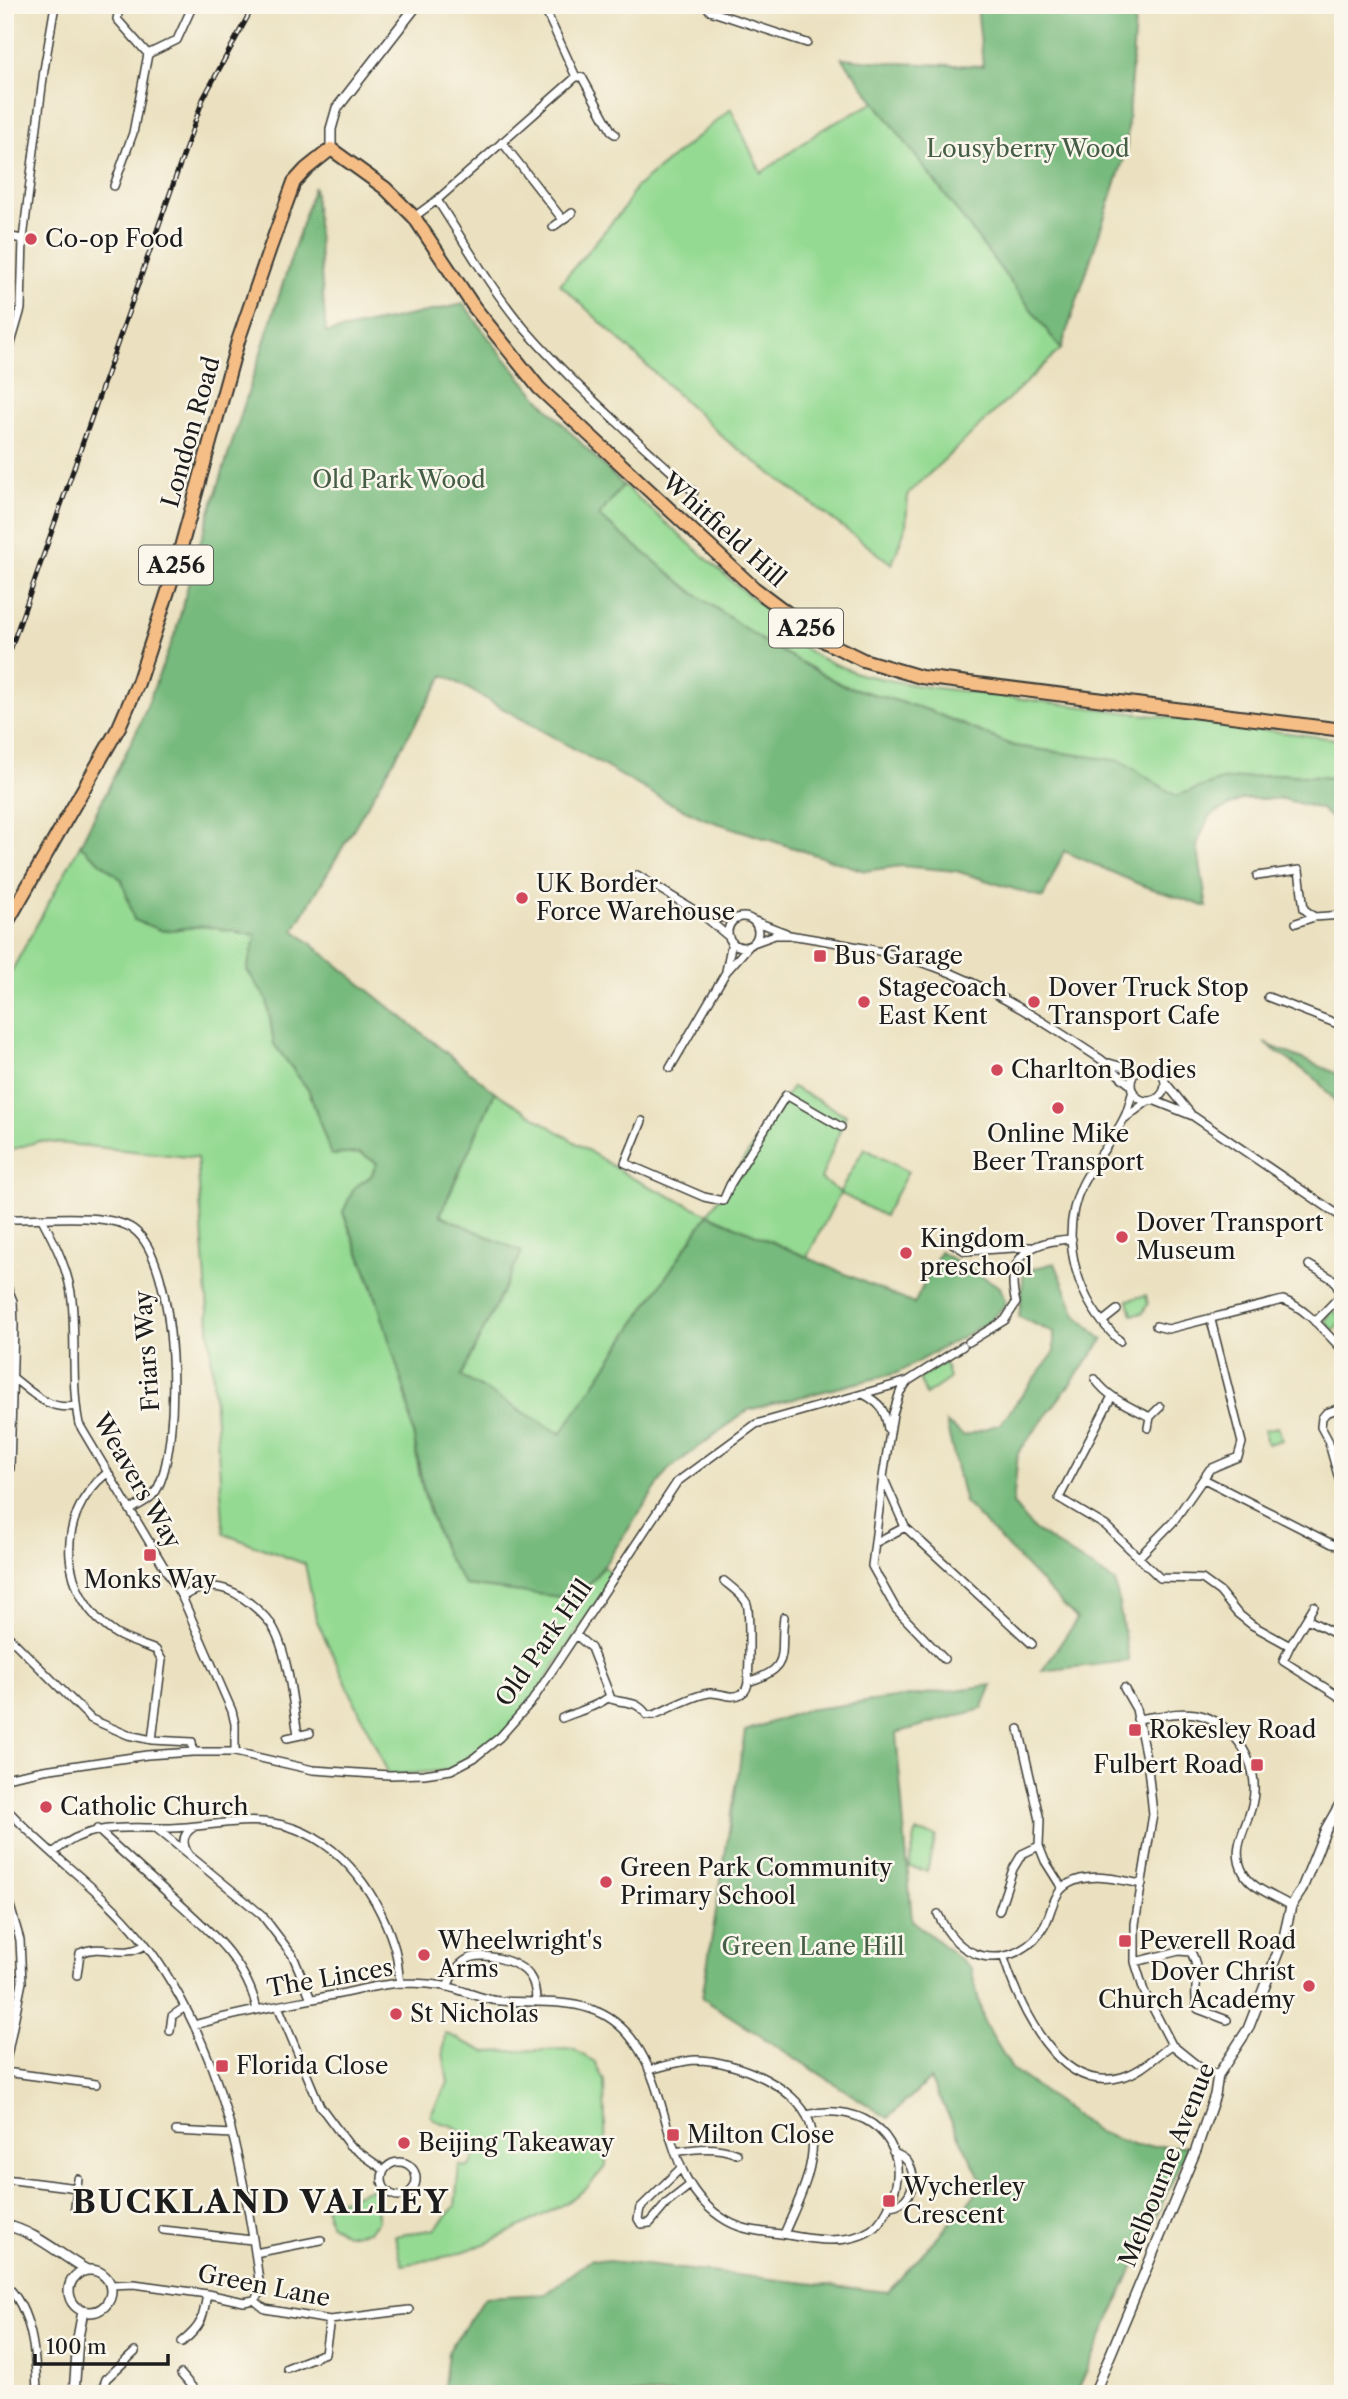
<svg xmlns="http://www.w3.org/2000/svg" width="1348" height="2399" viewBox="0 0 1348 2399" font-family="'Libre Caslon Text',serif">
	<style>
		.green { fill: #94da93; stroke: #587b58; stroke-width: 2 }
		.forest { fill: #77ba7d; stroke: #4a6b4c; stroke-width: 2 }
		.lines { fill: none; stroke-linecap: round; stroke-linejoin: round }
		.minor-casing { stroke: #3b3a35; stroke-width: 10 }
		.tertiary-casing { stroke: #3b3a35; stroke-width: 12 }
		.primary-casing { stroke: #3b3a35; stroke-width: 16 }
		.minor { stroke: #fff; stroke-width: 7 }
		.tertiary { stroke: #fff; stroke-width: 9 }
		.primary { stroke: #f6be87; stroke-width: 12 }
		.rail-casing { stroke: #1c1c1c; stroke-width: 5 }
		.rail { stroke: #fbf7ec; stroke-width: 2.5; stroke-dasharray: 8; stroke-linecap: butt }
		.poi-dot { fill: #d1495b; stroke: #fbf7ec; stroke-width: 2.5 }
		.labels { text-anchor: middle; stroke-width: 5; stroke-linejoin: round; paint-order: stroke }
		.shield { fill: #fbf7ec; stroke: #5f5e5a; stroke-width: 2 }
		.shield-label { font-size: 23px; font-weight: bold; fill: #1c1c1c }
		.park-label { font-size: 24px; fill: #465e46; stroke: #fbf7ec }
		.poi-label { font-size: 24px; fill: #1c1c1c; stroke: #fbf7ec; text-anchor: start }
		.street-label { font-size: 24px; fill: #1c1c1c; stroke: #fbf7ec }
		.district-label { font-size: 32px; font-weight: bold; letter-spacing: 2px; fill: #1c1c1c; stroke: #fbf7ec }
	</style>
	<rect width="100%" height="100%" fill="#fbf7ec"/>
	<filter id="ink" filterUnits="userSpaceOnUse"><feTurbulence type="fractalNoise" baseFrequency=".0143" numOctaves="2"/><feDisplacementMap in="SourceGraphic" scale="14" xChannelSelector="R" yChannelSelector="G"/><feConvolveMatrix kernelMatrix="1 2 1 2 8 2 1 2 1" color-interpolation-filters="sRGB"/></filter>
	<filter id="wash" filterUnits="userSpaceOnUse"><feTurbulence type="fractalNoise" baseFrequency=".00686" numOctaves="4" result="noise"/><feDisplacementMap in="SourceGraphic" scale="28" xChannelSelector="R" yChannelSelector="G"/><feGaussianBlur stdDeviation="1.57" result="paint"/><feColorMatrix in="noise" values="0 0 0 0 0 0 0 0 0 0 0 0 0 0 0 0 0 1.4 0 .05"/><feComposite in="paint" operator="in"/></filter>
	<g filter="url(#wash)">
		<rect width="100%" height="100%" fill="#ebe1c0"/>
		<path class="green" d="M875,102L1061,349L908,494L906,526L892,564L725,439L560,284L624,208L635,188L731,109L761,173L823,129Z
			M623,485L741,589L789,627V638L820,658L859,674L914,685L1343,740V779L1281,774L1222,780L1176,796L1121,761L1014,746L928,710L842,685L766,643L694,593L599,516Z
			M80,845L122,880L163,931L203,926L256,935L247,970L267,1000L274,1044L309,1091L331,1155L360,1153L377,1163L371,1176L354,1188L343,1213C367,1273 392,1335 407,1399C414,1426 415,1455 421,1483C430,1521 444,1553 466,1585L577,1599L603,1567L615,1575L532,1701L500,1737L451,1770L389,1775L316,1619L305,1564L224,1534L197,1158L39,1141L5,1152V983Z
			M792,1087L846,1115L821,1179L840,1192L864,1148L908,1172L884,1216L840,1193L807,1257L708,1214L561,1434L460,1376L521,1252L440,1215L495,1092L632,1178L708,1214Z
			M1146,1295L1148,1304L1143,1313L1132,1315L1128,1300Z
			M1333,1310L1343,1319L1333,1331L1325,1321Z
			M945,1362L949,1379L926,1395L919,1378Z
			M1278,1427L1282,1440L1267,1444L1264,1430Z
			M916,1832L936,1836L927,1871L909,1867Z
			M445,2033L485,2052L573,2049L595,2063L604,2081L606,2166L586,2189L561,2206L490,2242L454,2255L402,2265L395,2236L435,2229L455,2206L459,2165L468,2167C482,2156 470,2134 455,2127C446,2123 437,2124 430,2115L448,2083L443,2052Z
			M373,2188L378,2221L369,2231L346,2235L330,2224L325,2206Z"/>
		<path class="forest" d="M977,5H1136L1126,152L1061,349L842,58L894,63L983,66Z
			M314,186L326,333L464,304C511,372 564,427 623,485L599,516L694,593L766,643L842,685L928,710L1014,746L1121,761L1176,796L1222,780L1281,774L1343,779V829L1321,809L1283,799H1242L1209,816L1197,844L1207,907L1141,885L1064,851L1043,898L956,871L901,866L865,871L705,819L666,801L444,675L294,930L495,1092L440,1215L522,1252L461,1376L561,1434L708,1214L914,1304L940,1252L1000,1287L1006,1304L989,1322L897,1373L748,1410L668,1470L603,1567L577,1599L465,1585L446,1555L431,1516L422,1483L407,1399L373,1287L343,1212L354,1188L371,1176L377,1163L360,1153L331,1155L309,1091L274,1044L267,1000L247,970L256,935L203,926L163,931L134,920L122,880L80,845L138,728L176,631L194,562Z
			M1264,1043L1343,1076V1110L1315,1078Z
			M1055,1263L1076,1315L1103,1340L1018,1453L1013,1504L1034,1530L1115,1582L1129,1661L1042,1671L1077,1619L965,1503L946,1423L964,1436L1000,1424L1054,1353V1333L1019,1317L1024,1271Z
			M992,1685L982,1709L896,1733L912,1920L971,1968L984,2022L1012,2069L1098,2132L1135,2146H1188L1076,2394H443L448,2352L485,2297L545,2294L591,2259L888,2292L984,2185L930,2079L888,2118L702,1998L745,1731L806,1710Z"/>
	</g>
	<g filter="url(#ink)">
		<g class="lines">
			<g class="minor-casing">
				<path id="minor" d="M706,5L710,11L807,43
					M148,54L177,40L193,5
					M576,77H582L612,132L615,134
					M502,142L563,220
					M114,186L133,133L148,54L117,19L120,5
					M437,200C465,243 491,289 524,328C576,388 636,439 694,492
					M414,217L437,200L576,77L543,5
					M553,227L572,213
					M5,236L23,239
					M5,364L21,309L23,239L44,70L55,5
					M637,875L704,916L729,937
					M1257,876L1299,870L1304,909L1314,917
					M705,916L737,919
					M728 932a15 15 0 1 1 30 0a15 15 0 1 1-30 0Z
					M752,920L786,933
					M1296,923L1314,917L1343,915
					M753,943L775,935H790C844,944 899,952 951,973C1003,995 1052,1027 1099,1058C1111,1066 1120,1078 1131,1085
					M726,971L732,942
					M1268,997L1343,1026
					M1109,1063L1130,1069L1142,1068
					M1131 1084a17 17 0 1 1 34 0a17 17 0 1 1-34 0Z
					M670,1068L726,972L749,946
					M1165,1082L1190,1113
					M1153,1100L1193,1116L1343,1218
					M1124,1119L1148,1101
					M642,1121L625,1163L704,1197L723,1201L730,1185L786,1095L841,1127
					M5,1216L12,1219C43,1219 109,1212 133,1229C179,1261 183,1446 156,1491C150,1500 139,1505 130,1510
					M42,1219C56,1245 69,1272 72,1300C76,1341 71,1384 79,1424L182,1597L232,1711L235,1724V1752
					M952,1243L965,1251L1030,1247
					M1309,1265L1334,1280L1341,1295L1315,1322
					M5,1282L13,1301L14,1326L10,1468L5,1484
					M1102,1322L1117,1310
					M1156,1326L1168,1329L1283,1300C1307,1308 1325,1333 1343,1350
					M1120,1341C1078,1303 1057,1239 1082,1185C1094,1160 1114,1140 1125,1116C1129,1108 1130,1099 1133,1091
					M969,1342L1005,1320L1016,1303C1004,1257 1029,1241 1072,1239
					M12,1377C32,1392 48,1411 75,1406
					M1095,1379C1108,1398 1131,1407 1150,1417
					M908,1381L900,1392L893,1414L883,1477L905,1527L1032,1644
					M863,1394C880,1403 885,1409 888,1429
					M1112,1396L1059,1498L1106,1526L1160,1578L1202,1579L1220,1592L1237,1613L1252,1625L1290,1646L1283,1661L1343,1699
					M1343,1407L1326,1413L1322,1418L1321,1427L1328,1440L1343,1493
					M1148,1428L1150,1417L1160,1407
					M107,1473C53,1516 59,1597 116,1634C128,1641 143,1645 156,1650L162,1660L152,1740
					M883,1477L872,1566L896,1609L944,1659
					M1204,1479L1332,1544L1339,1545L1343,1543
					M875,1543L905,1527
					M1138,1558L1173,1522L1210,1469L1238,1457L1242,1443L1211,1320
					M182,1597C204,1584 221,1583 243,1598C253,1605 263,1614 271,1624C288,1649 293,1705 298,1735
					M1307,1619L1343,1638
					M5,1633L91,1719L128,1735L152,1740L192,1742L193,1752
					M1290,1646L1314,1606
					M748,1682C793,1668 779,1655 784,1617
					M1124,1688L1136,1709L1148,1768L1153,1814L1135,1924V1962L1144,1991L1172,2045L1198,2066L1218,2075
					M608,1698C625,1705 635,1698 647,1715H654C668,1709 696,1694 710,1693C721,1692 731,1700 741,1694C747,1691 748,1686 748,1680C749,1669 750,1612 747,1604C744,1596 731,1587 724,1581
					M562,1718C576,1712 599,1706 610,1696L591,1648L576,1635
					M1137,1719C1156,1717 1177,1711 1196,1714C1236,1722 1262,1767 1252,1805C1247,1828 1230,1847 1243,1872C1251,1889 1276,1896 1291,1906
					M1019,1729L1040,1820L1039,1846L1045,1861L1062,1888
					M287,1738L310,1733
					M5,1778L44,1770L147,1755L193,1752H235L313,1770L389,1775L424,1774L451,1770L474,1758L500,1737L532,1701L677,1482L756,1424L908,1381L963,1346
					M5,1807C46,1853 100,1888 139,1936C219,2035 244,2164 260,2288L259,2295L254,2300
					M156,1828L262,1915L293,1956L311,1999
					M97,1829C121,1851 145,1873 170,1895C206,1928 247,1960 257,2010
					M54,1852C90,1821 127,1829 171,1828C205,1827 239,1818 273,1823C335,1833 376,1889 394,1946C398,1958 398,1971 400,1983
					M187,1852C181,1841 184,1833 194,1827
					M5,1889L20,1940L22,1982L5,2066
					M999,1911L1013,1869L1022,1854L1039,1846
					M938,1914C947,1934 960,1951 983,1956C1008,1961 1033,1948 1045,1925C1052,1911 1053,1893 1068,1884C1090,1871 1119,1880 1142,1884
					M1004,1958C1019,2005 1058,2095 1122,2077C1141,2072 1156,2056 1172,2045
					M1135,1962L1179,1951L1191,1952C1203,1974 1191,1991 1198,2009L1227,2020
					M77,1975L80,1953C104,1942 122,1960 145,1945
					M447,1987C452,1976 456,1966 466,1960C482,1950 518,1961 529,1975C535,1983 536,1993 536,2002
					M278,2006L320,2106L349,2145L384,2170
					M194,2025C240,2012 287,2004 334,1995C356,1991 379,1984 402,1983C417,1983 435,1984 449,1987C466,1991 483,2000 500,2001C556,2004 607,1994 640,2051C673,2107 664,2184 727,2221C746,2232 768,2232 788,2235C814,2240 848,2245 871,2230C881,2223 888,2210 892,2199C914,2140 863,2100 807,2115
					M170,2031L172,2016L185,2007
					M649,2070C664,2066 680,2061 696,2060C735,2060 806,2088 812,2132C816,2169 798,2201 784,2234
					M5,2072L96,2084
					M176,2131L232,2134
					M675,2152C697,2148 717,2146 737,2154
					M382 2179a17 17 0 1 1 34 0a17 17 0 1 1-34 0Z
					M680,2169L640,2208L638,2219L641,2224L650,2223L667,2203L690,2185
					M5,2179L77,2188
					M889,2206C911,2205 920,2178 907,2161C904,2157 897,2155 893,2152
					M75,2207L78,2179
					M163,2230L252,2240
					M255,2253L321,2240
					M5,2284C33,2310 36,2357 37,2394
					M111,2285L134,2284L207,2294L244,2302L254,2300
					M254,2300L265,2309L330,2320L409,2310
					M182,2342C202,2326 203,2319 207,2294
					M287,2368L325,2353L330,2320
					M181,2374L198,2394
					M74,2392L102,2390L106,2379L135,2352
					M219,2394L237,2392L244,2394"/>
			</g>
			<g class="tertiary-casing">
				<path id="tertiary" d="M331,149V129L337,108L417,5
					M5,2225C36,2232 60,2255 87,2270
					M69 2291a21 21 0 1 1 42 0a21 21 0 1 1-42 0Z
					M74,2394L78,2338L83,2311
					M1094,2394L1196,2150L1215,2095L1218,2075L1248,2029L1284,1937L1291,1906L1301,1891L1326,1829L1343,1799"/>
			</g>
			<g class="primary-casing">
				<path id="primary" d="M5,926L119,727L138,683L173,576L238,341L270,248L294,182L306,169L331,149L385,188L414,217L474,307L539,388L754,588L826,642L863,660L921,677L1343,730"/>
			</g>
			<use href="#minor" class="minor"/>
			<use href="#tertiary" class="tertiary"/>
			<use href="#primary" class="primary"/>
			<g class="rail-casing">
				<path id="rail" d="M5,665L203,99L254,5"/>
			</g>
			<use href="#rail" class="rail"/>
		</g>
	</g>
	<g class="poi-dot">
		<circle cx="31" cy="239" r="7"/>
		<circle cx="522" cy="898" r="7"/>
		<rect x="813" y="949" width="14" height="14" rx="3.5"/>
		<circle cx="864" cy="1002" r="7"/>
		<circle cx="1034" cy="1002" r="7"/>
		<circle cx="997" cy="1070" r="7"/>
		<circle cx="1058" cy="1108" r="7"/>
		<circle cx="1122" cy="1237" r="7"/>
		<circle cx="906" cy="1253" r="7"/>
		<rect x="143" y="1548" width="14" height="14" rx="3.5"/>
		<rect x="1128" y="1723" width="14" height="14" rx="3.5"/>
		<rect x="1250" y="1758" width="14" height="14" rx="3.5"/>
		<circle cx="46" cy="1807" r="7"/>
		<circle cx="606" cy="1882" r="7"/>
		<rect x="1118" y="1934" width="14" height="14" rx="3.5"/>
		<circle cx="424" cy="1955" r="7"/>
		<circle cx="1309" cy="1986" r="7"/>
		<circle cx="396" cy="2014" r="7"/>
		<rect x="215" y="2059" width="14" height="14" rx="3.5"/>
		<rect x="666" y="2128" width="14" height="14" rx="3.5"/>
		<circle cx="404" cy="2143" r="7"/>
		<rect x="882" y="2194" width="14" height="14" rx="3.5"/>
	</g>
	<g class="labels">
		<g class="shield">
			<rect x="139" y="545.5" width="74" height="39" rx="5"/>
			<rect x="769" y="608.5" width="74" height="39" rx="5"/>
		</g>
		<g class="shield-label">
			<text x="176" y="573">A256</text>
			<text x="806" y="636">A256</text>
		</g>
		<g class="park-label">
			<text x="1028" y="157">Lousyberry Wood</text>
			<text x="399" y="488">Old Park Wood</text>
			<text x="813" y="1955">Green Lane Hill</text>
		</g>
		<g class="poi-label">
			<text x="45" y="247">Co-op Food</text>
			<text x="536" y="892">UK Border<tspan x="536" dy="28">Force Warehouse</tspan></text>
			<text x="834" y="964">Bus Garage</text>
			<text x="878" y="996">Stagecoach<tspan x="878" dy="28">East Kent</tspan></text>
			<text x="1048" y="996">Dover Truck Stop<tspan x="1048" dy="28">Transport Cafe</tspan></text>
			<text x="1011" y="1078">Charlton Bodies</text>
			<text x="1058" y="1142" text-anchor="middle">Online Mike<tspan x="1058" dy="28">Beer Transport</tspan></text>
			<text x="1136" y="1231">Dover Transport<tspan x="1136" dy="28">Museum</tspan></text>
			<text x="920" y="1247">Kingdom<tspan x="920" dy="28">preschool</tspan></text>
			<text x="150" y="1588" text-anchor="middle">Monks Way</text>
			<text x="1149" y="1738">Rokesley Road</text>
			<text x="1243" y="1773" text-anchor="end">Fulbert Road</text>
			<text x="60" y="1815">Catholic Church</text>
			<text x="620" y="1876">Green Park Community<tspan x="620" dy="28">Primary School</tspan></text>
			<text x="438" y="1949">Wheelwright's<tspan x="438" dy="28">Arms</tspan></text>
			<text x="1139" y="1949">Peverell Road</text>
			<text x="1295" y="1980" text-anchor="end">Dover Christ<tspan x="1295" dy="28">Church Academy</tspan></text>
			<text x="410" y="2022">St Nicholas</text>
			<text x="236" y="2074">Florida Close</text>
			<text x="687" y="2143">Milton Close</text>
			<text x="418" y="2151">Beijing Takeaway</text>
			<text x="903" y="2195">Wycherley<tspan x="903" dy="28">Crescent</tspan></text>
		</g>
		<g class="street-label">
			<text transform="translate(191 432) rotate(-74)" y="8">London Road</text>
			<text transform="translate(724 530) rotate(42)" y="8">Whitfield Hill</text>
			<text transform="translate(147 1351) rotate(-94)" y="8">Friars Way</text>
			<text transform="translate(137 1481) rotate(60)" y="8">Weavers Way</text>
			<text transform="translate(544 1643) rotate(-55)" y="8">Old Park Hill</text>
			<text transform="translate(330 1978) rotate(-10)" y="8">The Linces</text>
			<text transform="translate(1167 2165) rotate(-68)" y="8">Melbourne Avenue</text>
			<text transform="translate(264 2286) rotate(11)" y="8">Green Lane</text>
		</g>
		<g class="district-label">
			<text x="261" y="2213">BUCKLAND VALLEY</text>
		</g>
	</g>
	<rect width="1348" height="2399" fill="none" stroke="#fbf7ec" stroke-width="28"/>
	<path d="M35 2354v10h133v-10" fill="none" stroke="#1c1c1c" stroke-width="3.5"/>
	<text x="46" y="2354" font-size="21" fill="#1c1c1c" stroke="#fbf7ec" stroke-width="5" paint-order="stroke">100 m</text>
</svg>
